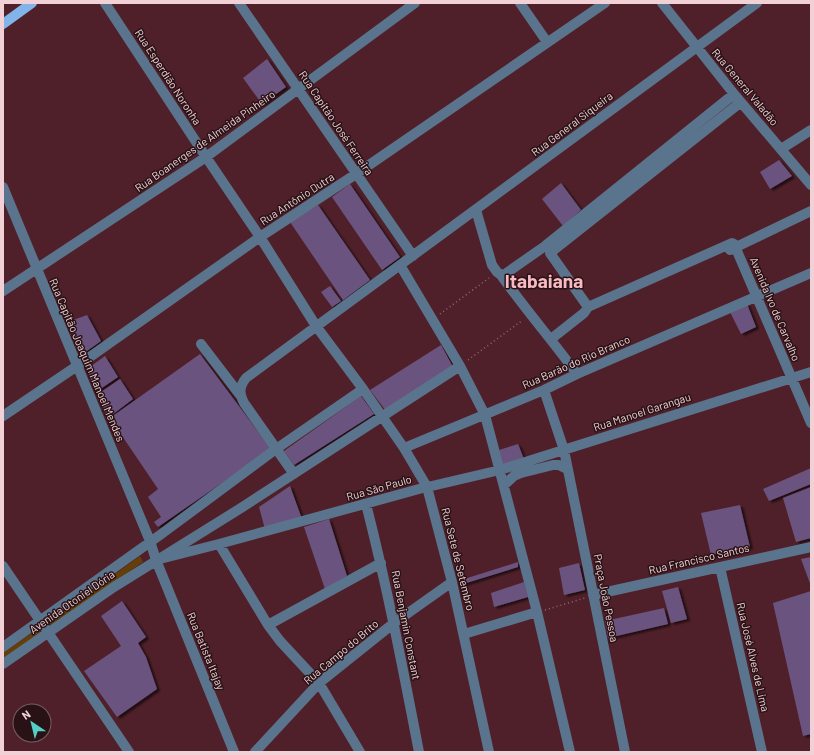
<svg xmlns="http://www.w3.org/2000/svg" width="814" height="755" viewBox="0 0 814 755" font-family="Barlow,sans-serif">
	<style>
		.green { fill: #643f08 }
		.building { fill: #6b537e; filter: url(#shadow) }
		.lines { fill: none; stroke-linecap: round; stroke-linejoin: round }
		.path { stroke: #936971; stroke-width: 1.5; stroke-dasharray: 1 3; stroke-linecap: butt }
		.minor { stroke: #5b748d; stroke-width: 10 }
		.major { stroke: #81b4e8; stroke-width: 10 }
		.labels { text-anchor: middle; stroke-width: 3; stroke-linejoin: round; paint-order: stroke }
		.street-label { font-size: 11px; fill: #f1d1d5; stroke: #281216 }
		.town-label { font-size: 19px; font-weight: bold; fill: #f8b9c2; stroke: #281216 }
	</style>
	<defs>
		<filter id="shadow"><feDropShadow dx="3" dy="2" stdDeviation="1" flood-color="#0009"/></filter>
	</defs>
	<rect width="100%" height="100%" fill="#50202a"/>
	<path class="green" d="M140,556L143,562L51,625L49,622Z
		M38,629L41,633L3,658V653Z"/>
	<path class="building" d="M267,59L286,87L262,104L243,78Z
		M779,160L792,176L770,189L760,172Z
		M561,183L581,210L563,226L542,199Z
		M350,184L400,257L382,270L332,197Z
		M318,205L370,280L343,300L290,222Z
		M330,286L341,301L332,307L321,292Z
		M747,304L756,327L741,334L730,312Z
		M87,315L101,341L80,356L68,322Z
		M441,345L453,367L386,411L370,390Z
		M200,354L271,449L158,527L154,522L161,517L148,497L158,489L110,418Z
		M105,356L118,377L96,392L87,369Z
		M120,379L133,399L108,418L98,394Z
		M361,396L374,414L294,465L284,451Z
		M518,444L524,459L503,465L499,450Z
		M811,468V484L769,501L763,489Z
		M290,486L302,519L265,529L259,507Z
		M811,487V538L796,542L783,498Z
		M740,505L750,547L711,555L701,513Z
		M329,519L347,576L325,589L304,527Z
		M811,557V586L801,559Z
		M518,562V567L460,585L458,581Z
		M579,563L585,590L564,595L559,568Z
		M524,582L528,597L494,607L491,593Z
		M678,587L687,619L671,623L662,591Z
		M811,591V734L803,736L773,603Z
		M122,601L146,637L138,643L146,657L157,689L117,717L84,671L121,646L101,616Z
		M664,608L668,624L608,638L605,621Z"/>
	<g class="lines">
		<path class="path" d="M440,314L489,278
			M468,360L523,320
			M545,610L585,598"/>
		<path class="minor" d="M105,3L206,157L260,237L316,326L363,389L404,448L427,487L452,582L489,752
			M239,3L413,256
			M520,3L547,42
			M662,3L734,94L811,185
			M741,102L550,253L588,307L732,243L734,244L811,423
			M781,149L811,130
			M3,187L150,541L156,560L234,752
			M476,210L492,265L497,272L501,275L505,274L545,246L734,94
			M730,250L811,211
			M400,265L460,366L485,415L537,612L570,752
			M501,275C525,309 552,340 577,374
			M3,291L206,157L415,3
			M551,339L584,313L588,307
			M201,344L240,395
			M544,390L564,450L625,752
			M3,416L77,366L260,237L356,174L605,3
			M404,448L544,390L577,374L811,273
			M294,474L244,403C239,393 239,387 246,378L757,3
			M504,485L514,476L521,473L553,465H559L567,469
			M366,504C387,586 403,669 419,752
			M219,544L268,625L280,641L319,683L360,752
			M156,560L219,544L419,489L500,470L811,372
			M3,566L129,752
			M720,567L762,752
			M593,595L811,547
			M268,625L381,563
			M464,634L537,612
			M3,647L160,535L276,449L363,389
			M3,664L114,587L241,508L460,366
			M255,752L319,683L394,623L452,582"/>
		<path class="major" d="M3,24L32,3"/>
	</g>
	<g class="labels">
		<g class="street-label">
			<text transform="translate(168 77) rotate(57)" y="4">Rua Esperdião Noronha</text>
			<text transform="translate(745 87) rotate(50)" y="4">Rua General Valadão</text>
			<text transform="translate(336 123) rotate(56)" y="4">Rua Capitão José Ferreira</text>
			<text transform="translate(572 124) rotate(-37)" y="4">Rua General Siqueira</text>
			<text transform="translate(205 141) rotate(-35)" y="4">Rua Boanerges de Almeida Pinheiro</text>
			<text transform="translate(297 199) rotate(-33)" y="4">Rua Antônio Dutra</text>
			<text transform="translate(775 309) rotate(67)" y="4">Avenida Ivo de Carvalho</text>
			<text transform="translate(87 360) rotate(67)" y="4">Rua Capitão Joaquim Manoel Mendes</text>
			<text transform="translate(576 362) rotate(-24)" y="4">Rua Barão do Rio Branco</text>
			<text transform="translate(642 412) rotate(-18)" y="4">Rua Manoel Garangau</text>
			<text transform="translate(379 488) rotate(-16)" y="4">Rua São Paulo</text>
			<text transform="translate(458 559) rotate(76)" y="4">Rua Sete de Setembro</text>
			<text transform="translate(699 559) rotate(-13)" y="4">Rua Francisco Santos</text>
			<text transform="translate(606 598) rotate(79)" y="4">Praça João Pessoa</text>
			<text transform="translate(72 602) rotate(-35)" y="4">Avenida Otoniel Dória</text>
			<text transform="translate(406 625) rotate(79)" y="4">Rua Benjamin Constant</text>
			<text transform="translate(206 651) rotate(68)" y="4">Rua Batista Itajay</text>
			<text transform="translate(341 652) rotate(-40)" y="4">Rua Campo do Brito</text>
			<text transform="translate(753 657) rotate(77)" y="4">Rua José Alves de Lima</text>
		</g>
		<g class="town-label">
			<text x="544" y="288">Itabaiana</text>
		</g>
	</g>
	<rect width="814" height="755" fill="none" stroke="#f1d1d5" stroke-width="8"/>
	<g transform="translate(32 723) rotate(325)"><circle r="19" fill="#281216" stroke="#785e62"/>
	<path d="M0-3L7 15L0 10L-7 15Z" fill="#55cec6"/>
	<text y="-6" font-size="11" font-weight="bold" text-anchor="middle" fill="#f1d1d5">N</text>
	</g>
</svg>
